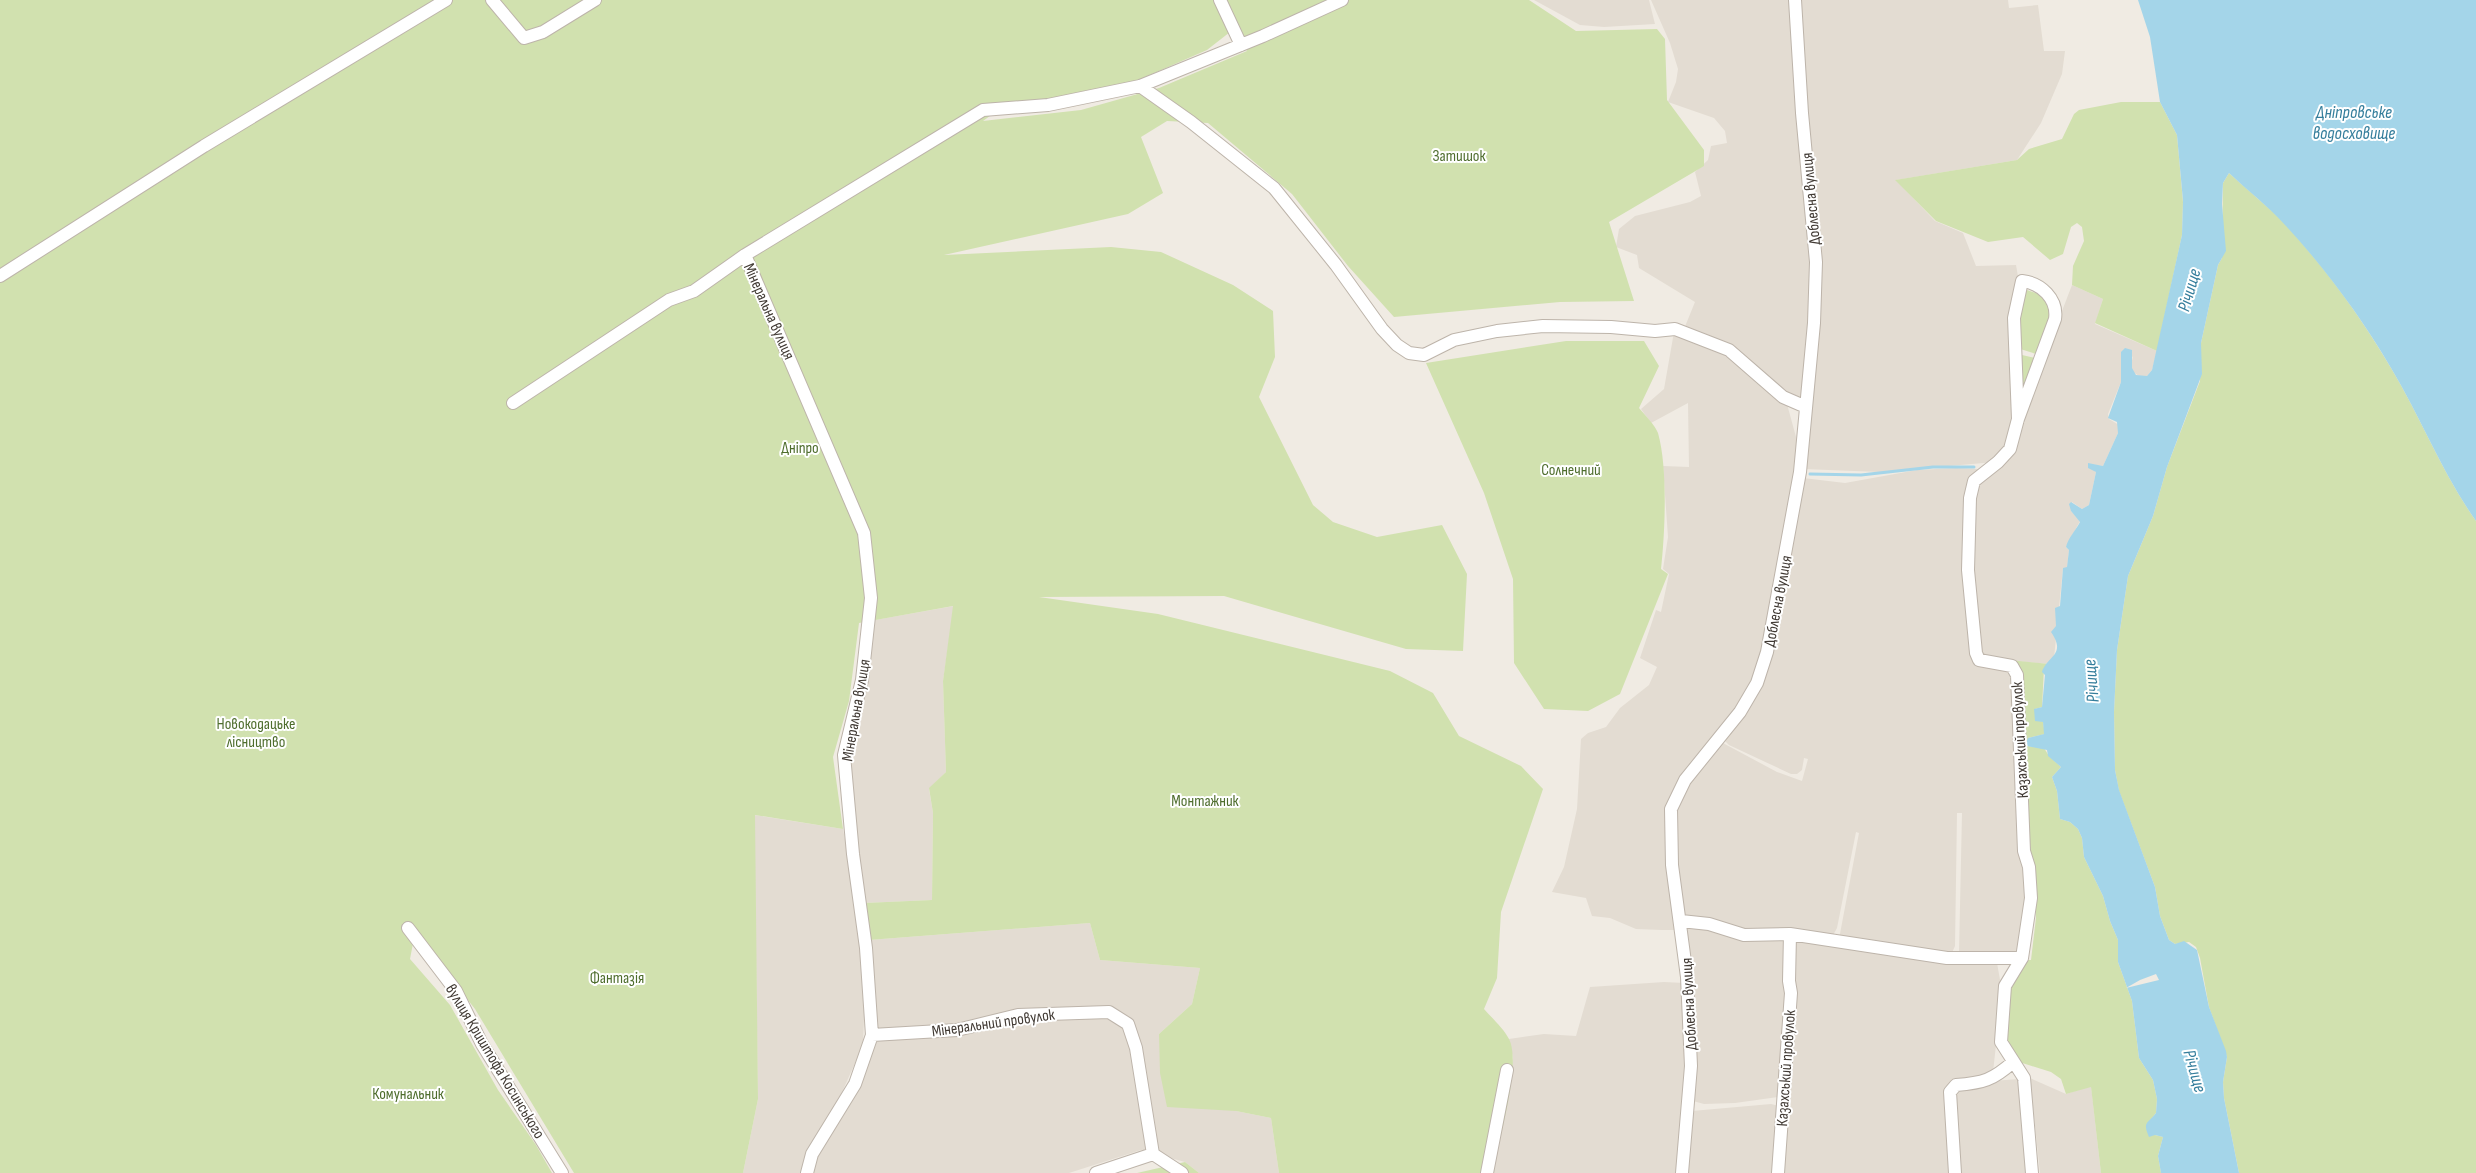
<svg xmlns="http://www.w3.org/2000/svg" width="2476" height="1173" viewBox="0 0 2476 1173" font-family="'Sofia Sans Condensed',sans-serif">
	<style>
		.residential { fill: #e3dcd2 }
		.green { fill: #d1e1af }
		.water { fill: #a4d5e9 }
		.pier { fill: #f0ebe3 }
		.lines { fill: none; stroke-linecap: round; stroke-linejoin: round }
		.stream { stroke: #a4d5e9; stroke-width: 3 }
		.minor-casing { stroke: #bdb4aa; stroke-width: 14 }
		.minor { stroke: #fff; stroke-width: 12 }
		.labels { text-anchor: middle; stroke-width: 4; stroke-linejoin: round; paint-order: stroke }
		.park-label { font-size: 16px; fill: #4e6d2d; stroke: #fff }
		.street-label { font-size: 16px; fill: #413a34; stroke: #fff }
		.water-label { font-size: 18px; font-style: italic; fill: #357e9c; stroke: #fff }
	</style>
	<rect width="100%" height="100%" fill="#f0ebe3"/>
	<path class="residential" d="M1534,0H1649L1655,24L1604,27L1580,25Z
		M1651,0H1791L1812,262L1802,394L1798,399L1684,329L1695,302L1639,268L1637,255L1616,247L1619,229L1635,216L1690,202L1701,196L1695,172L1708,160L1711,146L1727,143L1725,131L1714,118L1668,102L1676,82L1678,69L1670,43Z
		M1798,0H2008L2009,8L2038,5L2044,51H2065L2062,74L2041,123L2017,160L1896,180L1935,221L1963,233L1976,266L2016,265L2019,282L2012,435L1995,462L1880,472L1803,469L1817,323Z
		M2072,285L2103,299L2095,324L2157,351L2152,370L2147,376H2139L2133,372L2131,365L2133,356L2121,375V382L2108,414L2109,419L2119,425L2118,433L2103,466L2089,464L2096,472L2089,505L2082,509L2072,502L2071,511L2080,521L2066,547L2069,550L2067,568H2063L2054,658L2049,664L1983,658L1972,599L1973,493L1983,475L1997,466L2022,415Z
		M1674,332L1728,352L1787,404L1796,437L1797,463L1781,558L1754,683L1738,710L1674,790L1678,930H1662L1636,929L1610,918L1592,916L1586,898L1552,892L1564,867L1577,809L1581,739L1588,733L1606,727L1620,708L1649,685L1657,667L1640,658L1656,610L1661,612L1669,574L1663,569L1668,537L1663,466L1689,467L1688,403L1651,423L1641,409L1664,389Z
		M1956,468L1978,469L1970,484L1969,648L2008,667L2014,676L2028,903L2019,955L1959,953L1962,813H1957L1955,946L1951,955L1839,939L1859,833L1856,832L1837,928L1832,937L1762,934L1685,917L1675,864L1674,810L1680,793L1721,742L1777,772L1802,781L1808,759L1804,758L1802,770L1797,774H1791L1729,745L1723,739L1759,684L1803,478L1845,483L1917,470Z
		M954,606L943,681L946,772L929,789L933,813L932,900L864,903L850,777V741L872,647L875,620Z
		M754,815L843,829L855,894L865,993L863,1045L835,1108L807,1152L801,1173H743L758,1099Z
		M1090,923L1100,960L1200,968L1192,1004L1159,1034L1236,1111L1271,1118L1279,1173H1199L1185,1162L1141,1150L1069,1173H808V1168L852,1101L868,1055L869,940Z
		M1686,927L1788,936V998L1778,1097L1735,1103L1704,1104L1693,1101Z
		M1791,936L1997,963L2002,991L1992,1081L2019,1079L2028,1173H1781Z
		M1664,982L1684,983L1688,1065L1679,1173H1491L1513,1058L1509,1039L1544,1034L1576,1036L1590,987Z
		M2030,1078L2066,1094L2091,1086L2101,1173H2040Z
		M1771,1104L1779,1106L1775,1173H1686L1692,1111Z"/>
	<path class="green" d="M0,0H1214L1230,32L1207,50L1136,81L1052,101L1009,102L983,121L1081,110L1159,88L1247,51L1218,0H1529L1576,31L1657,29L1665,39L1667,100L1704,150V166L1609,222L1634,301L1560,302L1394,317L1348,266L1292,194L1208,123L1167,121L1141,137L1163,193L1128,214L944,255L1111,247L1161,252L1233,285L1273,311L1275,357L1259,397L1313,505L1333,522L1377,537L1442,525L1467,574L1463,651L1406,649L1224,596L1039,597L1158,614L1390,671L1433,693L1459,736L1521,766L1543,789L1501,912L1497,978L1484,1009C1492,1018 1504,1029 1509,1039C1522,1064 1498,1144 1492,1173H1279L1271,1118L1236,1111L1167,1107L1160,1073L1159,1034L1192,1004L1200,968L1100,960L1090,923L869,940L864,903L932,900L933,813L929,788L946,772L943,681L953,606L859,623L849,701L833,757L843,829L755,815L758,1099L743,1173H574L475,1009L415,933L410,959L450,1005L498,1090L536,1145L552,1173H0Z
		M2121,102H2160L2177,135L2183,202L2182,235L2157,351L2095,323L2103,299L2072,285L2073,266L2084,241L2082,227L2077,223L2071,227L2063,254L2050,260L2023,237L1988,242L1936,221L1895,180L2017,160L2029,149L2062,139L2074,114L2079,110Z
		M2229,173C2247,190 2268,206 2285,224C2325,268 2361,317 2391,368C2421,418 2442,473 2476,521V1173H2239L2224,1098L2223,1082L2227,1057L2209,1007L2200,958L2196,947L2189,942L2175,944L2169,940L2160,916L2155,887L2119,791L2115,770L2114,712L2117,650L2128,576L2153,516L2167,467L2200,381L2201,343L2218,265L2222,258L2223,183Z
		M2027,290L2044,296L2053,310L2036,354L2017,348L2022,292Z
		M1566,341H1644L1659,366L1639,408C1645,415 1655,425 1658,433C1668,468 1665,533 1661,569L1668,574L1620,694L1588,711L1544,709L1514,663L1513,579L1484,493L1426,363Z
		M2022,355L2035,358L2021,392L2018,357Z
		M2009,660L2049,664L2044,668L2042,707L2035,709L2043,722L2045,734L2028,738V746L2044,748L2049,756L2061,767L2052,777L2057,791L2060,819L2070,822L2078,829L2082,838L2084,857L2103,896L2110,921L2118,940V962L2132,1001L2139,1058L2153,1080L2157,1099L2156,1113L2152,1118L2155,1135L2163,1137L2158,1156L2161,1173H2101L2091,1087L2066,1094L2061,1079L2051,1072L2016,1061L2005,1041L2008,989L2023,960H2031L2036,918L2030,842Z
		M1185,1162L1199,1173H1137Z"/>
	<path class="water" d="M2138,0H2476V521C2442,473 2421,418 2391,368C2361,317 2325,268 2285,225C2268,206 2247,190 2229,173L2223,183L2222,204L2226,251L2218,265L2201,343L2202,374L2167,467L2153,516L2128,576L2117,650L2114,712L2115,770L2119,790L2155,887L2160,916L2169,940L2175,944L2184,941L2197,950L2209,1007L2226,1051L2227,1057L2223,1082L2224,1098L2239,1173H2161L2158,1156L2163,1137L2155,1135L2149,1137C2142,1121 2148,1124 2156,1113L2157,1099L2153,1080L2139,1058L2132,1001L2118,962V940L2110,921L2103,896L2084,857L2082,838L2078,829L2070,822L2060,819L2057,791L2052,777L2061,767L2048,756L2047,750L2027,746L2026,743L2028,738L2044,734L2043,722L2035,721L2034,709L2042,707L2045,675L2042,672C2047,656 2067,655 2051,632L2056,626L2055,608L2060,606L2063,568L2067,567L2069,550L2066,547C2068,538 2076,530 2080,522L2071,511L2069,504L2071,502L2082,509L2089,505L2096,472L2088,468V463L2103,466L2118,433L2117,422L2108,418L2121,382V352L2125,348L2132,350V368L2136,375L2147,376L2152,370L2182,235L2183,201L2177,135L2160,102L2150,37Z"/>
	<path class="pier" d="M2156,974L2159,980L2126,988L2140,980Z"/>
	<g class="lines">
		<path class="stream" d="M1810,474L1861,475L1933,467H1974"/>
		<g class="minor-casing">
			<path id="minor" d="M492,0L524,38L543,32L595,0
				M1220,0L1241,45
				M1140,86L1191,122L1274,188L1336,265L1382,329L1397,345L1409,353L1424,355L1454,340L1497,331L1543,326L1611,327L1655,331L1675,329L1729,350L1783,397L1806,407
				M745,255L864,533L871,598L862,680L844,755L853,854L866,948L872,1035L855,1084L812,1154L807,1173
				M0,276L204,146L446,0
				M513,403L669,300L694,291L745,255L983,110L1048,105L1140,86L1263,36L1342,0
				M2018,419L2014,318L2022,281C2041,283 2058,299 2055,319L2018,419L2010,449L1998,462L1974,481L1970,498L1968,570L1976,653L1979,660L2012,666L2017,675L2024,851L2029,867L2031,898L2022,958L2005,986L2001,1042L2024,1078L2032,1173
				M1681,921L1709,924L1744,935L1790,934L1947,958H2022
				M408,928L456,991L482,1044L562,1173
				M872,1035L957,1030L1018,1015L1109,1012L1128,1024L1136,1048L1153,1154L1182,1173
				M1096,1173L1153,1154
				M1487,1173L1507,1070
				M1682,1173L1691,1066L1687,977L1672,865L1671,809L1685,780L1740,712L1757,683L1767,652L1800,472L1814,323L1816,262L1802,113L1795,0
				M1778,1173L1791,993L1789,981L1790,934
				M1955,1173L1950,1092L1956,1085C1983,1083 1993,1080 2013,1062"/>
		</g>
		<use href="#minor" class="minor"/>
	</g>
	<g class="labels">
		<g class="park-label">
			<text x="1459" y="161">Затишок</text>
			<text x="800" y="453">Дніпро</text>
			<text x="1571" y="475">Солнечний</text>
			<text x="256" y="729">Новокодацьке<tspan x="256" dy="18">лісництво</tspan></text>
			<text x="1205" y="806">Монтажник</text>
			<text x="617" y="983">Фантазія</text>
			<text x="408" y="1099">Комунальник</text>
		</g>
		<g class="street-label">
			<text transform="translate(1810 199) rotate(-95)" y="6">Доблесна вулиця</text>
			<text transform="translate(770 311) rotate(66)" y="6">Мінеральна вулиця</text>
			<text transform="translate(1777 601) rotate(-79)" y="6">Доблесна вулиця</text>
			<text transform="translate(855 710) rotate(-80)" y="6">Мінеральна вулиця</text>
			<text transform="translate(2019 740) rotate(-93)" y="6">Казахський провулок</text>
			<text transform="translate(1688 1004) rotate(-93)" y="6">Доблесна вулиця</text>
			<text transform="translate(993 1022) rotate(-8)" y="6">Мінеральний провулок</text>
			<text transform="translate(496 1061) rotate(59)" y="6">вулиця Криштофа Косинського</text>
			<text transform="translate(1785 1068) rotate(-86)" y="6">Казахський провулок</text>
		</g>
		<g class="water-label">
			<text x="2354" y="118">Дніпровське<tspan x="2354" dy="21">водосховище</tspan></text>
			<text transform="translate(2189 290) rotate(-74)" y="6">Річище</text>
			<text transform="translate(2091 681) rotate(-95)" y="6">Річище</text>
			<text transform="translate(2195 1071) rotate(74)" y="6">Річище</text>
		</g>
	</g>
</svg>
